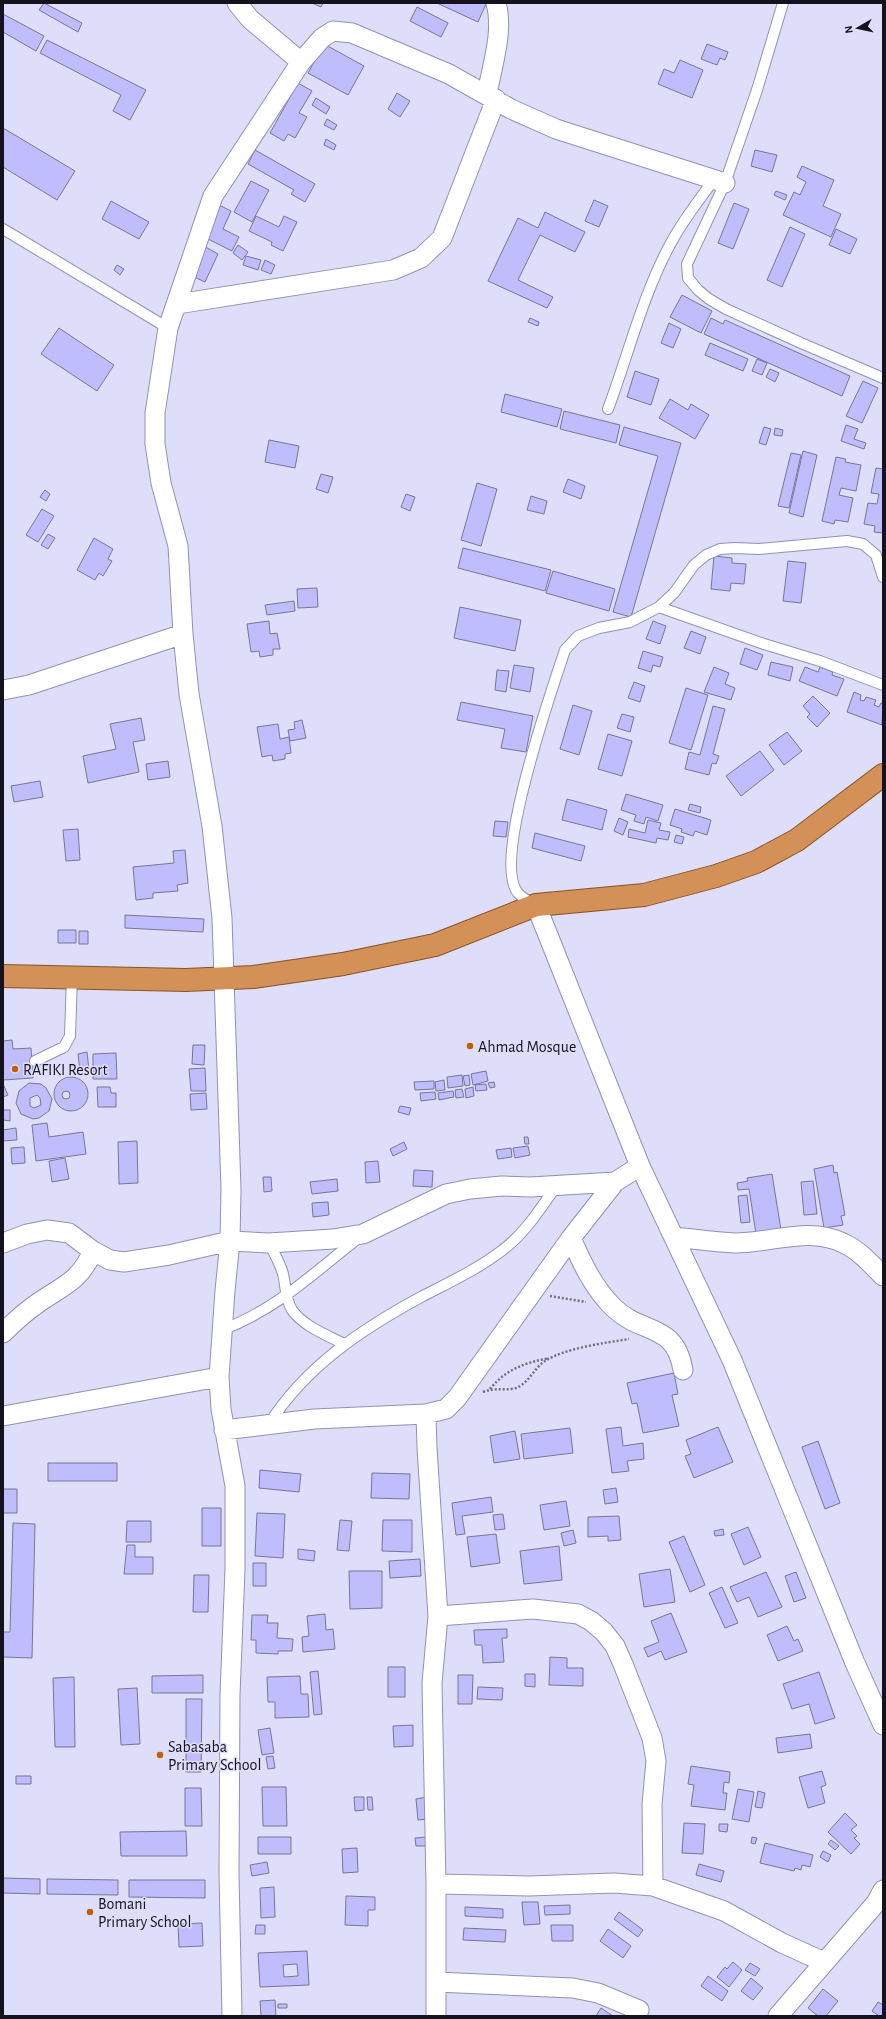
<svg xmlns="http://www.w3.org/2000/svg" width="886" height="2019" viewBox="0 0 886 2019" font-family="'Alegreya Sans',sans-serif">
	<style>
		.building { fill: #c0bdfc; stroke: #777695; fill-rule: evenodd }
		.lines { fill: none; stroke-linecap: round; stroke-linejoin: round }
		.service-casing { stroke: #9291b2; stroke-width: 12 }
		.minor-casing { stroke: #9291b2; stroke-width: 21 }
		.trunk-casing { stroke: #895228; stroke-width: 24 }
		.path { stroke: #6f6e81; stroke-width: 2.5; stroke-dasharray: 2 2; stroke-linecap: butt }
		.service { stroke: #fff; stroke-width: 10 }
		.minor { stroke: #fff; stroke-width: 19 }
		.trunk { stroke: #d39057; stroke-width: 22 }
		.poi-dot { fill: #bc6200; stroke: #dedefa; stroke-width: 1.5 }
		.labels { text-anchor: middle; stroke-width: 3; stroke-linejoin: round; paint-order: stroke }
		.poi-label { font-size: 16px; fill: #13121e; stroke: #dedefa; text-anchor: start }
	</style>
	<rect width="100%" height="100%" fill="#dedefa"/>
	<path class="building" d="M44,3L82,23L78,32L39,10Z
		M312,3H323L321,7Z
		M437,3H483L486,4L478,22Z
		M417,7L448,23L441,37L410,21Z
		M3,14L44,36L36,51L3,32Z
		M47,40L146,90L130,120L113,111L121,95L40,53Z
		M324,44L364,66L348,95L308,73Z
		M707,44L728,52L725,60L720,58L717,65L701,59Z
		M680,60L703,70L692,98L658,84L664,69L674,73Z
		M298,83L312,91L299,113L307,117L295,138L288,134L284,141L270,133Z
		M397,93L410,101L400,117L388,109Z
		M316,98L330,107L326,114L312,105Z
		M327,119L337,125L334,130L324,125Z
		M3,128L75,171L57,200L3,167Z
		M326,139L336,145L334,150L324,145Z
		M255,150L315,184L305,202L291,194L294,190L248,164Z
		M755,150L777,155L772,172L751,166Z
		M802,166L834,180L823,206L841,214L831,237L783,215L794,192L800,195L806,182L797,177Z
		M251,181L269,190L252,222L234,212Z
		M776,191L787,195L785,200L774,195Z
		M594,200L608,206L599,227L585,221Z
		M111,201L149,222L139,239L102,219Z
		M734,203L749,209L733,249L718,243Z
		M217,204L231,211L223,229L239,237L232,251L202,236Z
		M545,212L585,232L575,252L540,235L518,280L553,297L547,308L488,281L518,218L538,228Z
		M256,216L279,227L284,216L297,222L283,251L271,245L272,242L249,231Z
		M790,227L805,234L782,287L767,280Z
		M836,229L857,239L850,254L829,245Z
		M202,245L218,254L205,282L188,274Z
		M238,245L248,252L242,260L233,253Z
		M246,256L261,260L258,270L243,265Z
		M265,260L275,265L271,274L261,270Z
		M117,265L124,269L120,275L114,270Z
		M682,295L712,311L701,333L670,317Z
		M530,318L539,322L538,326L528,322Z
		M711,318L723,324L725,320L850,376L842,396L704,334Z
		M669,323L681,329L673,348L661,343Z
		M59,328L114,365L97,391L41,354Z
		M710,343L748,359L743,371L705,355Z
		M757,359L767,363L762,375L752,371Z
		M770,369L779,373L775,382L766,377Z
		M635,371L659,379L651,405L627,397Z
		M863,381L878,388L862,423L846,416Z
		M505,394L562,409L557,427L501,412Z
		M670,399L688,410L691,404L709,415L695,439L659,418Z
		M564,411L620,425L616,443L560,429Z
		M846,425L858,429L854,439L866,443L864,449L841,441Z
		M624,427L681,443L631,617L613,612L658,456L619,445Z
		M764,427L771,429L766,445L759,443Z
		M775,428L783,430L782,436L774,435Z
		M269,440L299,446L295,468L265,462Z
		M803,451L817,455L803,517L789,513Z
		M791,453L801,455L789,508L778,506Z
		M836,457L846,459L845,462L861,465L856,491L841,488L839,495L853,498L848,522L835,520L834,524L822,521Z
		M876,468L883,469V533L874,532L875,526L864,524L868,503L877,504L879,494L871,493Z
		M321,474L333,477L328,493L316,489Z
		M568,479L585,486L581,499L563,492Z
		M477,483L497,489L481,546L461,540Z
		M45,490L50,494L46,501L40,497Z
		M406,494L415,497L410,511L401,507Z
		M531,496L547,501L544,514L527,510Z
		M42,509L54,516L38,542L26,535Z
		M48,534L55,538L48,549L41,545Z
		M94,538L113,549L108,559L112,561L103,576L99,573L95,580L77,570Z
		M463,548L551,570L545,591L458,568Z
		M714,556L732,558V563L746,564L744,584L731,583L730,591L711,589Z
		M788,561L806,563L801,603L783,601Z
		M553,571L615,589L609,611L546,593Z
		M317,588L318,607L298,608L297,589Z
		M294,601L295,611L267,615L265,605Z
		M460,607L521,620L515,651L454,638Z
		M269,621L270,634L277,633L280,649H273V655L260,657L259,651L251,652L247,624Z
		M653,621L666,626L660,644L646,639Z
		M691,631L706,637L700,654L684,648Z
		M745,648L763,655L757,670L740,664Z
		M643,651L663,657L660,667L653,665L651,672L638,668Z
		M771,662L793,667L790,681L768,675Z
		M514,665L534,668L530,692L510,688Z
		M714,667L729,673L725,684L735,688L731,700L704,692Z
		M805,667L818,672L820,667L833,672L832,675L844,679L837,696L799,681Z
		M497,670L509,671L506,692L495,690Z
		M634,682L645,686L640,702L628,698Z
		M686,688L708,695L691,750L669,743Z
		M854,692L861,695L860,700L864,701L866,697L876,700L874,705L879,707L881,703H883L882,725L847,712Z
		M813,696L830,713L817,727L807,717L810,714L803,706Z
		M461,702L533,716L526,752L501,748L505,729L457,720Z
		M573,705L592,711L579,755L560,749Z
		M713,706L725,709L713,754L719,756L716,764L712,763L709,775L685,769L689,752L700,755Z
		M622,714L634,717L630,732L617,728Z
		M141,718L145,740L133,742L139,772L88,783L83,756L116,749L110,724Z
		M302,720L306,738L290,741L288,730L295,729L294,722Z
		M278,724L280,739L289,737L291,753L285,754V759L273,761L272,755L262,757L257,727Z
		M787,732L802,751L784,765L769,745Z
		M608,734L632,741L622,776L598,769Z
		M760,751L774,770L741,796L726,776Z
		M168,761L170,777L148,780L146,764Z
		M40,781L43,797L14,802L11,786Z
		M626,794L663,805L658,821L646,817L644,824L634,821L636,815L621,810Z
		M567,799L607,810L602,830L562,820Z
		M690,804L701,807L700,813L688,810Z
		M675,809L711,820L707,835L695,831L693,836L681,832L682,829L670,825Z
		M619,818L628,822L623,835L614,831Z
		M648,820L661,823L659,830L670,832L668,840L657,838L656,843L628,837L629,829L645,833Z
		M495,821L508,822L506,837L493,836Z
		M78,829L80,860L66,861L63,830Z
		M535,833L585,846L581,861L532,848Z
		M676,835L684,837L682,844L674,842Z
		M185,850L188,883L177,885L178,891L153,893V898L136,900L133,867L174,863L173,851Z
		M125,915L204,919L203,932L125,928Z
		M58,930H76V943H58Z
		M79,931H88V944H79Z
		M12,1040L13,1049L31,1048L33,1078L3,1080V1041Z
		M193,1045H205L204,1065L192,1064Z
		M87,1052L89,1070L80,1071L78,1054Z
		M116,1053L117,1079H93V1054Z
		M205,1068L206,1091H191L189,1069Z
		M486,1071L488,1081L473,1085L471,1074Z
		M462,1075L463,1086L448,1088L447,1077Z
		M469,1075L470,1085L465,1086L463,1076Z
		M54 1094a17 17 0 1 1 34 0a17 17 0 1 1-34 0Z
		M444,1080L445,1090L436,1091L435,1082Z
		M434,1081V1089L415,1090L414,1082Z
		M494,1082L495,1087L490,1088L488,1083Z
		M29,1083L41,1084L46,1088L52,1099L49,1111L39,1118L33,1119L21,1114L16,1103L19,1091ZM37,1095L40,1098L41,1105L34,1108L30,1106V1098Z
		M3,1084L8,1095L3,1097Z
		M486,1084L487,1090L476,1091L475,1085Z
		M97,1087H110L111,1093H116V1107H98Z
		M473,1087L474,1096L466,1098L465,1089Z
		M462,1089L464,1097L456,1098L455,1090Z
		M62 1095a4 4 0 1 1 8 0a4 4 0 1 1-8 0Z
		M453,1091L454,1097L439,1100L438,1093Z
		M435,1092L436,1099L421,1101L420,1093Z
		M206,1093L207,1109L191,1110L190,1094Z
		M400,1106L411,1108L409,1115L398,1112Z
		M3,1110H10V1121L3,1120Z
		M47,1123L49,1137L83,1132L86,1154L36,1161L32,1125Z
		M16,1128L17,1140L3,1141V1130Z
		M524,1137H528L529,1144H525Z
		M137,1141L138,1183L119,1184L118,1142Z
		M404,1142L407,1149L393,1156L390,1149Z
		M528,1146L530,1155L515,1158L513,1148Z
		M24,1147L25,1163L12,1164L11,1148Z
		M511,1148L512,1157L498,1159L496,1150Z
		M65,1158L69,1179L52,1182L49,1161Z
		M378,1161L380,1182L366,1183L365,1162Z
		M833,1165L834,1173L837,1172L845,1215L841,1216L843,1225L824,1228L814,1169Z
		M414,1170L433,1171L432,1187L413,1186Z
		M772,1174L781,1230L756,1234L749,1189L738,1190L737,1183L748,1181L747,1178Z
		M263,1177H271L272,1191L264,1192Z
		M337,1179L338,1191L312,1194L310,1182Z
		M813,1181L817,1214L804,1215L801,1182Z
		M747,1195L750,1222L741,1223L738,1196Z
		M328,1202L329,1215L313,1217L312,1203Z
		M674,1373L678,1394L672,1395L679,1426L643,1433L637,1403L632,1404L627,1383Z
		M621,1427L623,1446L643,1443L644,1459L627,1461L629,1471L612,1473L606,1429Z
		M718,1427L733,1462L694,1478L685,1456L691,1454L686,1440Z
		M570,1428L573,1453L524,1459L521,1434Z
		M515,1431L520,1459L494,1463L490,1436Z
		M818,1441L840,1503L825,1509L802,1447Z
		M48,1463H117V1481H48Z
		M260,1470L301,1474L299,1492L259,1488Z
		M372,1473L410,1474L409,1499L371,1498Z
		M616,1488L618,1502L605,1504L603,1490Z
		M3,1489H17V1513H3Z
		M491,1497L493,1512L462,1516L465,1534L456,1535L452,1503Z
		M566,1501L570,1526L544,1530L540,1505Z
		M202,1508H221V1546H202Z
		M257,1513L285,1514L283,1558L255,1556Z
		M503,1514L505,1529L495,1530L493,1515Z
		M619,1516L621,1540L608,1541V1536L588,1537V1517Z
		M340,1520L352,1521L349,1551L337,1550Z
		M383,1520H412V1552L382,1551Z
		M127,1521H151V1542H126Z
		M13,1523L35,1524L32,1658L3,1657V1632H10Z
		M748,1527L761,1557L744,1565L731,1534Z
		M723,1529L724,1535L715,1536L714,1531Z
		M573,1530L576,1543L564,1546L561,1533Z
		M496,1534L500,1563L471,1567L467,1537Z
		M684,1536L705,1585L690,1592L669,1542Z
		M127,1545H135V1557H153V1574H124Z
		M559,1546L562,1580L524,1584L520,1551Z
		M298,1549L315,1551L314,1561L298,1559Z
		M420,1559L421,1576L390,1578L389,1561Z
		M253,1563H266V1586H253Z
		M670,1569L675,1602L644,1607L639,1574Z
		M349,1571H382V1608L350,1609Z
		M766,1572L782,1607L758,1617L749,1597L737,1602L730,1587Z
		M796,1572L806,1598L794,1602L785,1576Z
		M194,1575H209L208,1612H193Z
		M722,1587L738,1623L725,1628L709,1593Z
		M671,1613L687,1652L665,1660L661,1651L648,1657L644,1648L659,1642L651,1621Z
		M325,1614L326,1630L333,1629L335,1649L303,1652L302,1637L309,1636L307,1616Z
		M252,1615H268L267,1623H278L277,1638L293,1639L292,1651H278V1654L256,1653V1640H251Z
		M787,1626L794,1641L798,1639L803,1651L778,1661L767,1635Z
		M507,1629V1638H502L504,1662L483,1663L482,1645H475L474,1630Z
		M550,1657L567,1658V1668H583V1686L549,1685Z
		M388,1667H405V1697H388Z
		M318,1671L322,1714L314,1715L310,1672Z
		M819,1672L835,1718L815,1724L809,1704L792,1709L783,1684Z
		M525,1674H535V1687L525,1686Z
		M203,1675V1693H152V1676Z
		M458,1675H473L472,1704H458Z
		M300,1676L301,1694H308L309,1717L275,1718V1702H268L267,1677Z
		M74,1677L75,1747H55L53,1678Z
		M478,1687L503,1688L502,1700L477,1699Z
		M137,1688L140,1744L121,1745L118,1689Z
		M186,1699H202L201,1772H186Z
		M413,1725V1746L394,1747L393,1726Z
		M270,1728L274,1753L262,1755L258,1730Z
		M810,1734L812,1748L778,1753L776,1738Z
		M273,1756L275,1768L268,1769L266,1757Z
		M691,1766L730,1772L729,1783L724,1782L723,1793H727L725,1810L691,1806L694,1785L688,1784Z
		M822,1771L826,1785L821,1787L825,1803L808,1808L799,1777Z
		M16,1776H31V1784H16Z
		M262,1787H286L287,1826H263Z
		M185,1788H201L202,1826H185Z
		M738,1789L754,1792L749,1822L732,1819Z
		M758,1791L765,1793L762,1808L755,1807Z
		M354,1797H364V1810L355,1811Z
		M367,1797H372L373,1810H368Z
		M427,1797L429,1819L418,1820L416,1799Z
		M845,1813L857,1825L851,1830L857,1836L854,1838L860,1844L851,1854L828,1832Z
		M684,1823L705,1824L703,1854L682,1853Z
		M719,1824H728L727,1832L719,1831Z
		M186,1831L187,1856H121L120,1832Z
		M258,1837H291V1854H258Z
		M427,1837V1846H416L415,1838Z
		M752,1837L757,1838L755,1844L751,1843Z
		M831,1840L839,1846L835,1850L828,1844Z
		M765,1843L813,1855L810,1867L802,1865L801,1870L795,1868L794,1871L760,1863Z
		M357,1848L358,1872L343,1873L342,1849Z
		M823,1851L831,1855L828,1862L820,1857Z
		M267,1862L269,1873L252,1876L250,1865Z
		M699,1864L724,1871L721,1882L696,1875Z
		M3,1878L40,1879V1894L3,1893Z
		M47,1879L118,1880V1895L47,1894Z
		M129,1880H205V1898L129,1897Z
		M274,1887L275,1917L261,1918L260,1888Z
		M346,1896L375,1897V1910H368V1926L345,1925Z
		M522,1902H538L540,1924L524,1925Z
		M570,1905V1914L545,1915L544,1906Z
		M465,1907L503,1909V1918L465,1916Z
		M619,1912L643,1930L638,1937L614,1919Z
		M202,1923L203,1946L179,1947L178,1924Z
		M256,1925H265V1934H255Z
		M551,1925H573V1941H552Z
		M464,1928L506,1930L505,1942L463,1940Z
		M608,1929L631,1946L623,1958L600,1941Z
		M307,1951L309,1985L260,1987L258,1953ZM297,1964L298,1976L284,1977L283,1965Z
		M733,1962L742,1970L729,1987L717,1977L725,1967L727,1969Z
		M750,1963L760,1969L755,1976L745,1970Z
		M708,1976L728,1991L722,2001L701,1986Z
		M751,1978L763,1988L753,2000L741,1991Z
		M823,1989L838,2001L826,2016H818L808,2008Z
		M275,2000L276,2016H261L260,2001Z
		M878,2002L883,2005V2016H879L872,2011Z
		M278,2004H287V2008H278Z
		M601,2008L613,2016H596Z"/>
	<g class="lines">
		<g class="service-casing">
			<path id="service" d="M783,3L757,90L725,183L687,264L688,278L698,290L709,299L726,309L801,343L883,378
				M3,229L168,328
				M608,409C629,353 643,293 672,241C684,219 700,199 715,178
				M659,607L764,644L820,661L883,685
				M536,905C530,902 522,898 518,893C491,862 552,690 565,650L578,636L599,628L630,622L659,607L674,593L694,565L706,555L720,549L735,548L759,549L847,541L863,544L876,555L883,577
				M35,1061L64,1047L70,1036L72,976
				M269,1243C274,1253 280,1263 283,1274C286,1286 285,1299 292,1310C303,1326 327,1335 344,1344
				M222,1330C275,1310 313,1274 357,1239
				M269,1424C306,1366 362,1329 421,1297C448,1283 476,1270 500,1252C525,1234 540,1209 557,1185"/>
		</g>
		<g class="minor-casing">
			<path id="minor" d="M237,3L250,19L301,62
				M487,94C492,66 504,31 496,3
				M177,304L393,270L421,258L442,238L496,99
				M3,690L29,685L183,634
				M536,905L640,1166L732,1360L855,1663L883,1725
				M675,1237C695,1239 715,1242 735,1243C772,1243 809,1226 843,1243C859,1250 871,1264 883,1276
				M571,1238C582,1263 594,1289 614,1308C642,1335 675,1322 683,1370
				M3,1243L27,1234L47,1230L69,1233L93,1251L110,1260L124,1262L169,1255L230,1241L269,1243L333,1239L363,1234L446,1194L470,1189L502,1186L531,1187L615,1182L640,1166
				M3,1333C14,1322 25,1312 38,1303C64,1285 79,1282 93,1251
				M426,1414L427,1448L438,1616L432,1683L436,1884V2016
				M3,1416L219,1377
				M224,1430L314,1419L426,1414L446,1409L457,1398L571,1238L615,1182
				M438,1616L533,1609L578,1614L591,1621L604,1632L615,1646L623,1664L652,1738L656,1761L652,1804L653,1886
				M436,1884L529,1886L614,1883L653,1886L724,1911L782,1943L824,1962
				M436,1982L573,1988L598,1993L639,2010
				M232,2016L229,1873L230,1695L235,1569V1486L221,1409L219,1377L225,1291L230,1241L231,1189L222,918L212,826L189,694L183,634L178,546L161,483L155,444V413L168,328L213,196L301,62L322,38L333,31L352,33L449,74L511,109L556,129L725,183
				M778,2016L876,1903L883,1890"/>
		</g>
		<g class="trunk-casing">
			<path id="trunk" d="M3,976L186,980L253,977L343,964L435,945L536,905L644,895L716,876L756,862L797,840L883,775"/>
		</g>
		<path class="path" d="M550,1296L586,1302
			M490,1389C506,1369 525,1363 549,1358
			M483,1392C496,1387 506,1391 516,1388C529,1383 534,1368 545,1361C565,1348 605,1343 629,1339"/>
		<use href="#service" class="service"/>
		<use href="#minor" class="minor"/>
		<use href="#trunk" class="trunk"/>
	</g>
	<g class="poi-dot">
		<circle cx="470" cy="1046" r="4"/>
		<circle cx="15" cy="1069" r="4"/>
		<circle cx="160" cy="1755" r="4"/>
		<circle cx="90" cy="1912" r="4"/>
	</g>
	<g class="labels">
		<g class="poi-label">
			<text x="478" y="1052">Ahmad Mosque</text>
			<text x="23" y="1075">RAFIKI Resort</text>
			<text x="168" y="1752">Sabasaba<tspan x="168" dy="18">Primary School</tspan></text>
			<text x="98" y="1909">Bomani<tspan x="98" dy="18">Primary School</tspan></text>
		</g>
	</g>
	<rect width="886" height="2019" fill="none" stroke="#13121e" stroke-width="8"/>
	<g transform="translate(858 28) rotate(261)" stroke="#dedefa" stroke-width="3" paint-order="stroke">
	<path d="M0-3L7 15L0 10L-7 15Z" fill="#13121e"/>
	<text y="-6" font-size="11" font-weight="bold" text-anchor="middle" fill="#13121e">N</text>
	</g>
</svg>
